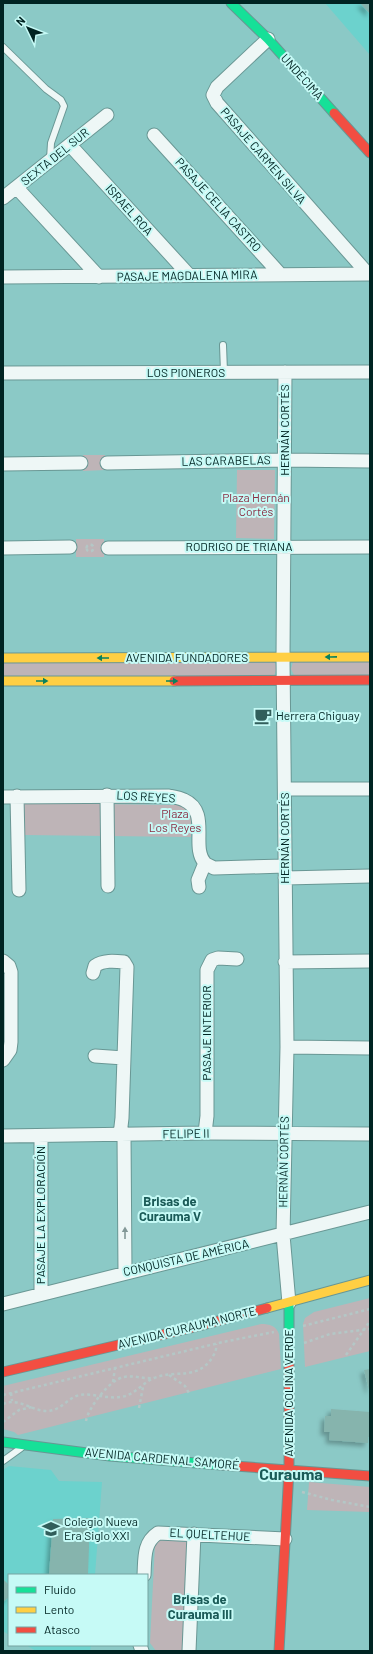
<svg xmlns="http://www.w3.org/2000/svg" width="373" height="1654" viewBox="0 0 373 1654" font-family="Barlow,sans-serif">
	<style>
		.built { fill: #6cd2cd }
		.green { fill: #beb4b7 }
		.building { fill: #86b4ad; filter: url(#shadow) }
		.lines { fill: none; stroke-linecap: round; stroke-linejoin: round }
		.lane-casing { stroke: #699794; stroke-width: 8 }
		.street-casing { stroke: #699794; stroke-width: 15 }
		.fast-casing { stroke: #699794; stroke-width: 11 }
		.slow-casing { stroke: #699794; stroke-width: 11 }
		.jam-casing { stroke: #699794; stroke-width: 11 }
		.path { stroke: #b4c7c6; stroke-width: 2.5; stroke-dasharray: 3 3; stroke-linecap: butt }
		.lane { stroke: #eef7f6; stroke-width: 6 }
		.street { stroke: #eef7f6; stroke-width: 13 }
		.fast { stroke: #16e098; stroke-width: 9 }
		.slow { stroke: #ffcf43; stroke-width: 9 }
		.jam { stroke: #f24e42; stroke-width: 9 }
		.oneway { fill: #0b825d }
		.oneway2 { fill: #839897 }
		.labels { text-anchor: middle; stroke-width: 4; stroke-linejoin: round; paint-order: stroke }
		.street-label { font-size: 12px; fill: #002422; stroke: #c6faf6 }
		.park-label { font-size: 12px; fill: #8a2b41; stroke: #c6faf6 }
		.poi-label { font-size: 12px; fill: #002422; stroke: #c6faf6; text-anchor: start }
		.neighbourhood-label { font-size: 13px; font-weight: bold; fill: #1a5a57; stroke: #c6faf6 }
		.district-label { font-size: 16px; font-weight: bold; fill: #1a5a57; stroke: #c6faf6 }
	</style>
	<defs>
		<filter id="shadow"><feDropShadow dx="-3.5" dy="3.5" stdDeviation="2" flood-color="#0004"/></filter>
	</defs>
	<rect width="100%" height="100%" fill="#8bc9c6"/>
	<path class="built" d="M325,3H370V55Z
		M9,1466L51,1470L59,1481L102,1482L95,1575H9V1635L3,1631V1470Z
		M26,1645H91L90,1651H36Z"/>
	<path class="green" d="M83,455H105V470L83,471Z
		M237,470H275L274,539L236,538Z
		M76,539H104V557H76Z
		M274,661L277,668L274,676L3,677V663Z
		M293,662H370V675H294L291,669Z
		M23,803L177,805L182,806L191,814V837L24,835Z
		M370,1298V1351L305,1367L303,1324L305,1318L314,1312Z
		M261,1324C270,1324 276,1326 279,1334L281,1369L18,1435L14,1432L3,1429V1386Z
		M309,1482L370,1487V1512L307,1510Z
		M161,1540L188,1542L182,1651H156L150,1643L155,1544Z"/>
	<path class="building" d="M360,3H370V14Z
		M370,1369V1390H369L364,1370Z
		M331,1409L370,1412V1437H368V1443L329,1440L330,1432H324L325,1416H331Z
		M90,1518L88,1575H49L53,1519Z
		M3,1579L9,1585V1597L3,1602Z"/>
	<g class="lines">
		<g class="lane-casing">
			<path id="lane" d="M3,47L46,89L61,100L64,106L51,143L50,159
				M223,345L224,372
				M3,1461L21,1448"/>
		</g>
		<g class="street-casing">
			<path id="street" d="M268,39L217,87L213,95L217,103L368,274
				M154,135L281,275
				M70,145L188,274
				M17,188L99,277
				M3,198L107,115
				M3,277L370,274
				M285,372L283,658L287,1047L283,1235L289,1303
				M3,373L370,372
				M107,463L285,460L370,461
				M3,464L81,463
				M3,548L70,547
				M108,548L370,547
				M285,789H370
				M107,795L108,886
				M17,796L19,890
				M3,797L169,796C174,797 180,798 184,800C211,812 190,847 205,863C207,865 211,866 214,868L285,866
				M285,878L370,876
				M199,887L198,880L205,863
				M3,961L9,966L11,972V1042L10,1050L3,1060
				M285,962L370,961
				M93,973L95,966C103,960 114,961 124,962L127,967L122,1118L120,1135
				M287,1047L370,1048
				M95,1056L124,1058
				M205,1133L207,1116V970L212,960L218,958L237,959
				M124,1135L125,1272
				M3,1136L205,1133L370,1134
				M41,1136V1294
				M3,1304L370,1212
				M144,1575C145,1558 143,1543 158,1533L285,1539
				M140,1645L142,1651
				M189,1651L194,1534"/>
		</g>
		<g class="fast-casing">
			<path id="fast" d="M231,3L268,39L334,113
				M289,1303V1362
				M3,1442L110,1456L221,1465"/>
		</g>
		<g class="slow-casing">
			<path id="slow" d="M3,658L370,657
				M3,681H174
				M267,1308L370,1280"/>
		</g>
		<g class="jam-casing">
			<path id="jam" d="M334,113L370,153
				M174,681L370,680
				M3,1372L199,1326L267,1308
				M221,1465L370,1476
				M279,1651L289,1470V1362"/>
		</g>
		<path class="path" d="M86.5 548a3.5 3.5 0 1 1 7 0a3.5 3.5 0 1 1-7 0Z
			M303,1326L370,1309
			M304,1343L330,1334L370,1329
			M346,1355L370,1321
			M169,1375L185,1386L190,1395
			M113,1382L115,1368
			M11,1393L12,1401
			M3,1395L223,1342L274,1332
			M3,1404C19,1397 31,1411 47,1411C61,1411 68,1397 80,1395C93,1393 107,1399 120,1397C134,1396 142,1383 154,1378C177,1369 196,1381 212,1358C215,1353 217,1349 216,1344
			M139,1408L143,1387
			M86,1421C88,1408 110,1379 124,1377C134,1375 143,1379 153,1378
			M3,1422L19,1410L32,1407
			M302,1492L332,1500L370,1507"/>
		<use href="#lane" class="lane"/>
		<use href="#street" class="street"/>
		<use href="#fast" class="fast"/>
		<use href="#slow" class="slow"/>
		<use href="#jam" class="jam"/>
	</g>
	<defs><path id="oneway-solid" d="M-6-.8H1V-3.2L6.5 0L1 3.2V.8H-6Z"/></defs>
	<g class="oneway">
		<use href="#oneway-solid" transform="translate(331 657) rotate(179)"/>
		<use href="#oneway-solid" transform="translate(103 658) rotate(180)"/>
		<use href="#oneway-solid" transform="translate(42 681)"/>
		<use href="#oneway-solid" transform="translate(172 681)"/>
	</g>
	<use class="oneway2" href="#oneway-solid" transform="translate(125 1233) rotate(-90)"/>
	<defs>
		<g id="cafe-bare" transform="scale(1.38)"><path d="M-5.5-4.5H6V0H3Q3 3.5 0 3.5H-2.5Q-5.5 3.5-5.5 0ZM3-3.2v2h1.7v-2ZM-6 4.5H4V6H-6Z" fill="#315e5b" stroke="#c6faf6" stroke-width="2.5" paint-order="stroke"/></g>
		<g id="school-bare" transform="scale(1.38)"><path d="M0-5L7-2L0 1L-7-2ZM-4 1L0 2.5L4 1V4Q0 6-4 4Z" fill="#315e5b" stroke="#c6faf6" stroke-width="2.5" paint-order="stroke"/></g>
	</defs>
	<g fill-rule="evenodd">
		<use href="#cafe-bare" x="263" y="716"/>
		<use href="#school-bare" x="51" y="1529"/>
	</g>
	<g class="labels">
		<g class="street-label">
			<text transform="translate(302 77) rotate(48)" y="4">UNDÉCIMA</text>
			<text transform="translate(263 156) rotate(49)" y="4">PASAJE CARMEN SILVA</text>
			<text transform="translate(55 157) rotate(-39)" y="4">SEXTA DEL SUR</text>
			<text transform="translate(218 205) rotate(48)" y="4">PASAJE CELIA CASTRO</text>
			<text transform="translate(129 210) rotate(48)" y="4">ISRAEL ROA</text>
			<text transform="translate(187 276) rotate(-1)" y="4">PASAJE MAGDALENA MIRA</text>
			<text x="186" y="377">LOS PIONEROS</text>
			<text transform="translate(285 430) rotate(-90)" y="4">HERNÁN CORTÉS</text>
			<text transform="translate(226 461) rotate(-1)" y="4">LAS CARABELAS</text>
			<text x="239" y="551">RODRIGO DE TRIANA</text>
			<text x="187" y="662">AVENIDA FUNDADORES</text>
			<text transform="translate(146 797) rotate(3)" y="4">LOS REYES</text>
			<text transform="translate(285 838) rotate(-90)" y="4">HERNÁN CORTÉS</text>
			<text transform="translate(207 1033) rotate(-90)" y="4">PASAJE INTERIOR</text>
			<text transform="translate(186 1134) rotate(-1)" y="4">FELIPE II</text>
			<text transform="translate(284 1162) rotate(-89)" y="4">HERNÁN CORTÉS</text>
			<text transform="translate(41 1215) rotate(-90)" y="4">PASAJE LA EXPLORACIÓN</text>
			<text transform="translate(186 1258) rotate(-13)" y="4">CONQUISTA DE AMÉRICA</text>
			<text transform="translate(187 1328) rotate(-14)" y="4">AVENIDA CURAUMA NORTE</text>
			<text transform="translate(289 1393) rotate(-90)" y="4">AVENIDA COLINA VERDE</text>
			<text transform="translate(162 1459) rotate(5)" y="4">AVENIDA CARDENAL SAMORÉ</text>
			<text transform="translate(210 1535) rotate(3)" y="4">EL QUELTEHUE</text>
		</g>
		<g class="park-label">
			<text x="256" y="502">Plaza Hernán<tspan x="256" dy="14">Cortés</tspan></text>
			<text x="175" y="818">Plaza<tspan x="175" dy="14">Los Reyes</tspan></text>
		</g>
		<g class="poi-label">
			<text x="276" y="720">Herrera Chiguay</text>
			<text x="64" y="1526">Colegio Nueva<tspan x="64" dy="14">Era Siglo XXI</tspan></text>
		</g>
		<g class="neighbourhood-label">
			<text x="170" y="1206">Brisas de<tspan x="170" dy="15">Curauma V</tspan></text>
			<text x="200" y="1604">Brisas de<tspan x="200" dy="15">Curauma III</tspan></text>
		</g>
		<g class="district-label">
			<text x="291" y="1480">Curauma</text>
		</g>
	</g>
	<rect width="373" height="1654" fill="none" stroke="#002422" stroke-width="8"/>
	<rect x="8" y="1574" width="140" height="72" fill="#c6faf6" stroke="#77a4a1"/>
	<rect x="16" y="1587" width="20" height="6" fill="#16e098" stroke="#77a4a1"/>
	<text x="44" y="1594" font-size="12" fill="#002422">Fluido</text>
	<rect x="16" y="1607" width="20" height="6" fill="#ffcf43" stroke="#77a4a1"/>
	<text x="44" y="1614" font-size="12" fill="#002422">Lento</text>
	<rect x="16" y="1627" width="20" height="6" fill="#f24e42" stroke="#77a4a1"/>
	<text x="44" y="1634" font-size="12" fill="#002422">Atasco</text>
	<g transform="translate(28 28) rotate(313)" stroke="#c6faf6" stroke-width="3" paint-order="stroke">
	<path d="M0-3L7 15L0 10L-7 15Z" fill="#002422"/>
	<text y="-6" font-size="11" font-weight="bold" text-anchor="middle" fill="#002422">N</text>
	</g>
</svg>
